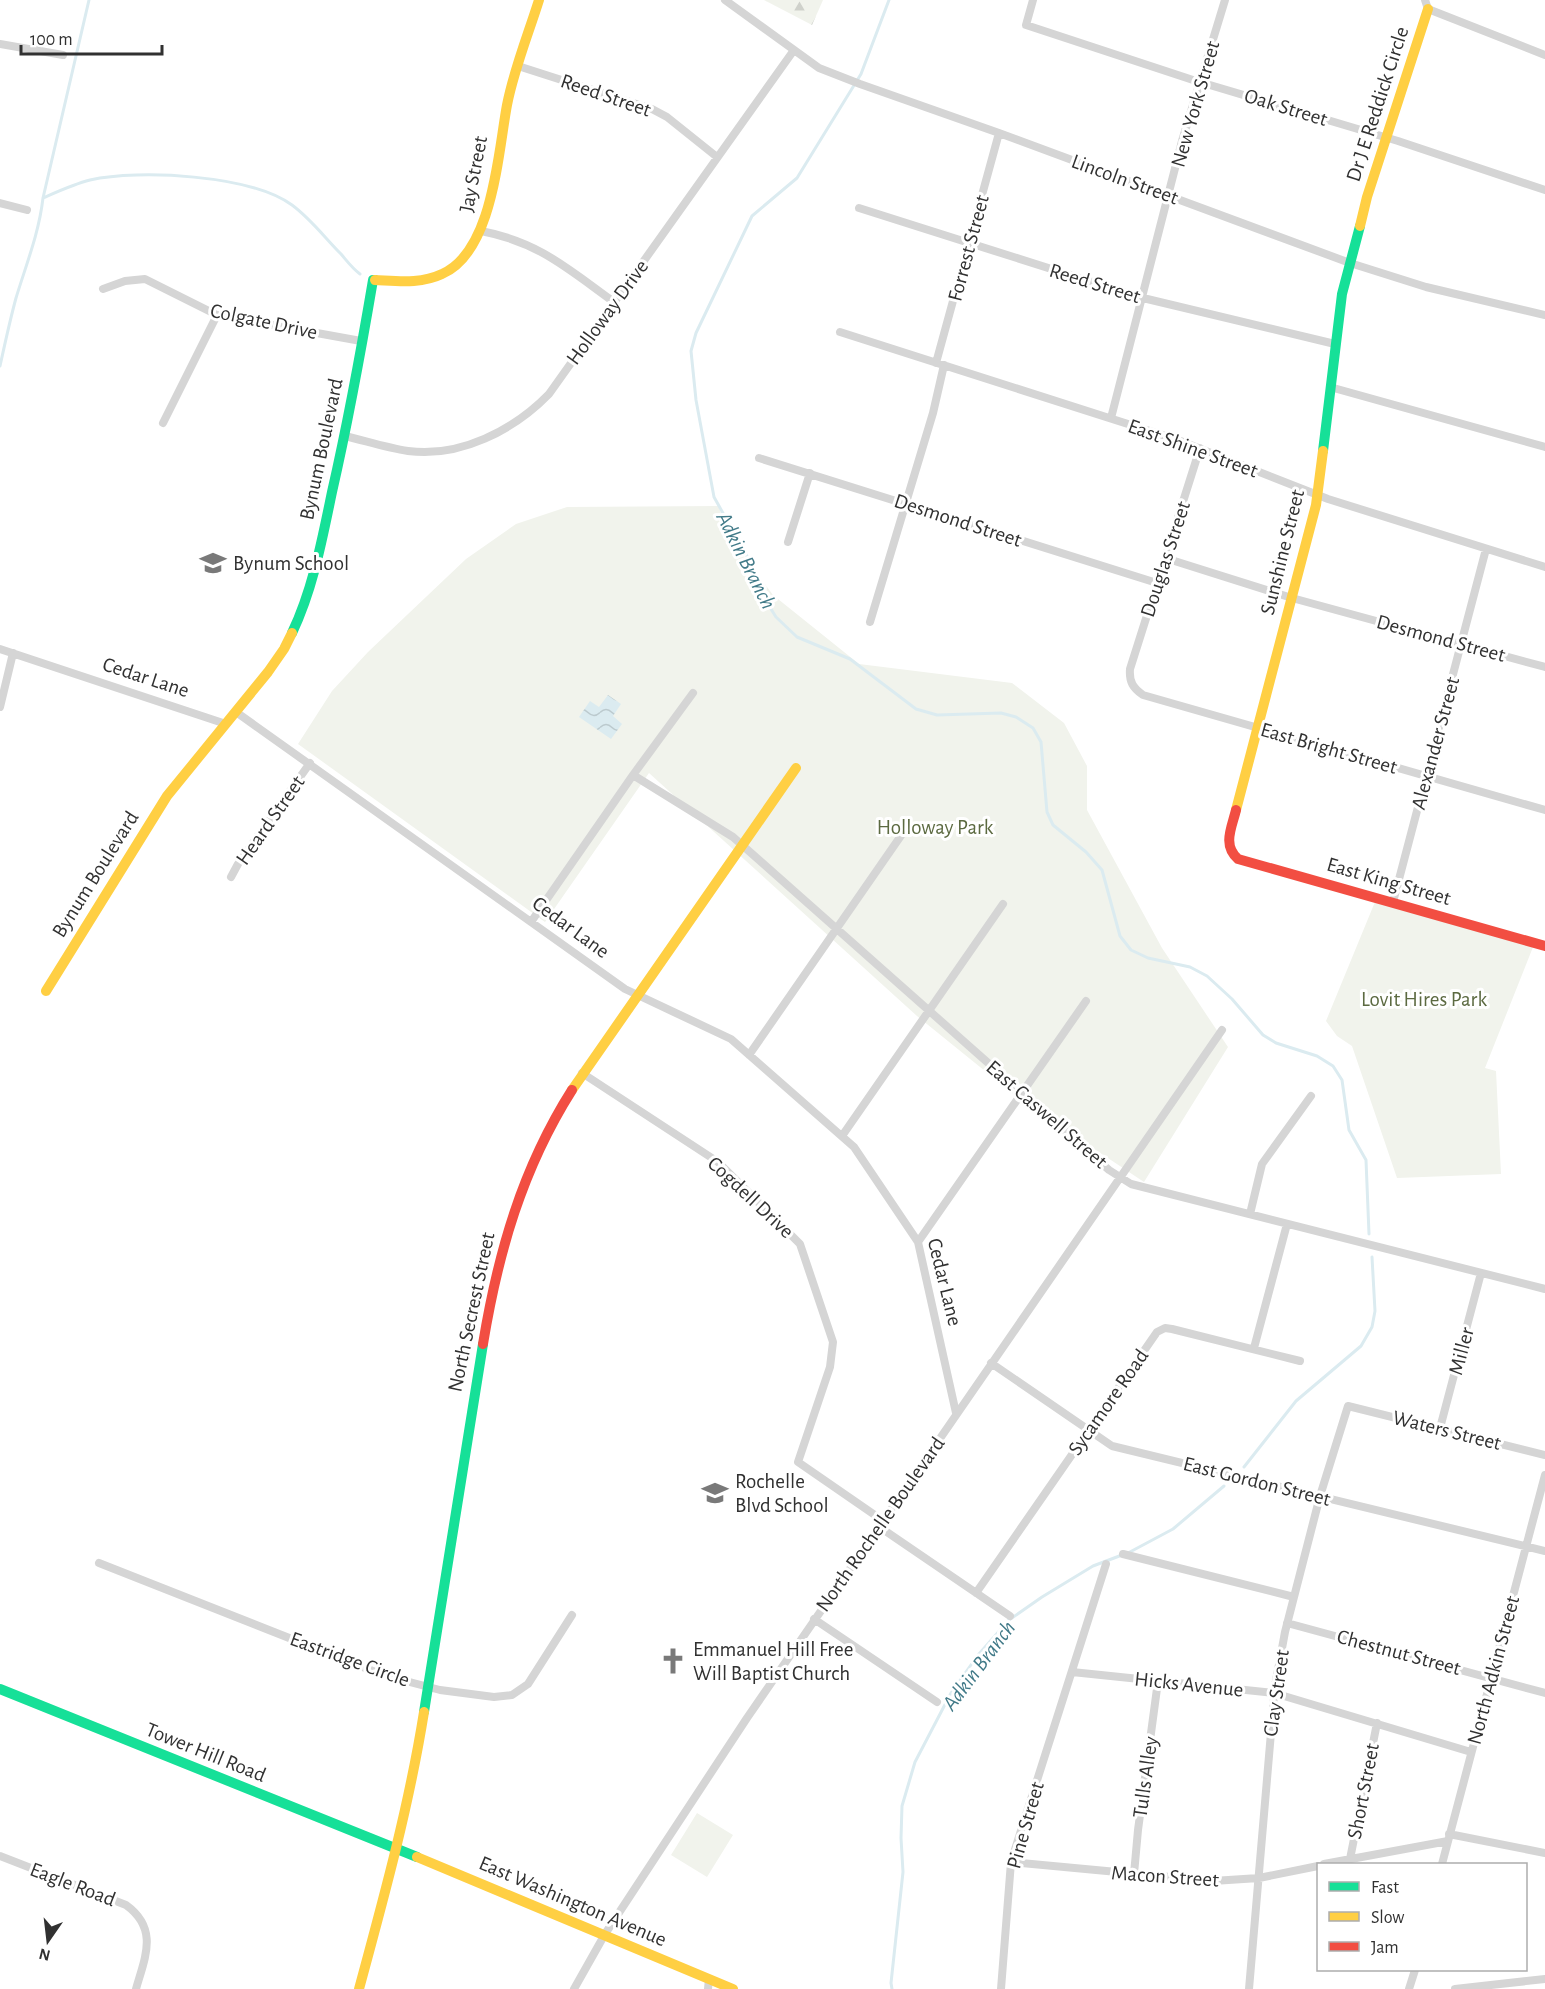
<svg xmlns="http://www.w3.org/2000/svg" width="1545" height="1989" viewBox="0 0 1545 1989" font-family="'Alegreya Sans',sans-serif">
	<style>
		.forest { fill: url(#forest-firs) }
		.park { fill: #f1f3ec }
		.water { fill: url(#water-waves) }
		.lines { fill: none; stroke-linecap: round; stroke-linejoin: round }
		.stream { stroke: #dbebf0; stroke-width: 3 }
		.street { stroke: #d5d5d5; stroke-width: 8 }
		.fast { stroke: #16e098; stroke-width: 10 }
		.slow { stroke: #ffcf43; stroke-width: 10 }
		.jam { stroke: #f24e42; stroke-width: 10 }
		.labels { text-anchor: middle; stroke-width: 6; stroke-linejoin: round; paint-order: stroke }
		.street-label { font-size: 21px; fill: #313131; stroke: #fff }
		.poi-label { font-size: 21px; fill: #313131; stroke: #fff; text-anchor: start }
		.park-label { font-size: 21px; fill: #5c6a41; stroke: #fff }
		.water-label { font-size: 22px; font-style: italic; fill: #417a88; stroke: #fff }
	</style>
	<defs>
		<pattern id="forest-firs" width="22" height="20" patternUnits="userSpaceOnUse" patternTransform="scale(1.5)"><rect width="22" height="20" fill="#f1f3ec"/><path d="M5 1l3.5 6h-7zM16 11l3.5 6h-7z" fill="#cfd1cb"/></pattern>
		<pattern id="water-waves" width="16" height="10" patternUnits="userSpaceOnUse" patternTransform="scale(1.5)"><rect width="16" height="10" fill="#dbebf0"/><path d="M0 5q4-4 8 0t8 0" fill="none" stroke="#bccace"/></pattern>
	</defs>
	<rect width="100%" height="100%" fill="#fff"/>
	<path class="forest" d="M764,0H823L812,25Z"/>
	<path class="park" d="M718,506L732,540L773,595L859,664L1012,683L1064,723L1087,766V810L1162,948L1228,1047L1144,1182L1022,1101L917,1016L649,773L545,922L298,744L332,691L368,652L466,559L516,524L567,507Z
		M1377,897L1533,947L1485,1068L1496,1071L1501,1174L1397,1178L1352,1046L1337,1036L1326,1021Z
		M697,1813L733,1835L707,1877L671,1855Z"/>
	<path class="water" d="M608,695L621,704L613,716L622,724L611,739L579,717L590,701L599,707Z"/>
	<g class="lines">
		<path class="stream" d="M889,0L861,74L797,178L752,216L696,333L691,351L696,400L714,497L748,558L756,585L776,617L797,637L850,659L916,709L937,715L1001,713L1016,717L1033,728L1041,742L1047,812L1053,825L1086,852L1102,870L1120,936L1131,950L1148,958L1190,967L1207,976L1232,999L1263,1035L1276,1043L1317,1056L1333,1066L1342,1080L1349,1130L1366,1160L1369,1234
			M43,198C59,191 74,184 90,180C139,169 251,175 292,205C311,219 325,238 341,254C347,261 352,268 360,274
			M0,366C5,343 10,320 16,298C26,265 39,233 43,198L89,0
			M1244,1467L1296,1401L1361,1346L1372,1327L1375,1311L1372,1257
			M1128,1553L1173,1529L1224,1486
			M892,1989L891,1983L903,1872L901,1838L902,1806L915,1762L951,1693L978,1655L1009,1620L1042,1597L1093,1566L1122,1555"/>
		<path class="street" d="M725,0L819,68L860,84L999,133L1350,263L1426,287L1545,315
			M1033,0L1026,25L1193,80L1398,141L1545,190
			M1425,0L1428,9L1545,55
			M0,44L63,55
			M518,66L652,109L667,117L717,157
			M0,203L27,210
			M859,208L1143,298L1335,344
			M481,231C539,242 568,269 614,302
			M103,289L125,281L145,279L217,315L361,341
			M840,332L1178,440L1328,499L1545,567
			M936,363L999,133
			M1330,387L1545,447
			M1111,418L1182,141L1225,0
			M163,423L217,315
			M345,436C366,441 387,448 408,451C460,458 514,430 549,394L794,50
			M1200,448L1130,669C1129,682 1133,688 1143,695L1545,810
			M759,458L1157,583
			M788,542L810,473
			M1165,558L1292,598L1545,667
			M870,622L933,413L944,365
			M0,649L226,724
			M0,707L13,653
			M236,712L625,989L731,1039L854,1147L918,1242L956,1413
			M633,775L733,837L1109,1170L1131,1184L1545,1289
			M231,877L238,864L310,763
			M1393,902L1486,549
			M531,922L633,775L693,693
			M749,1055L907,827
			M582,1073L718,1162L800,1244L833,1342L830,1367L798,1462L882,1520
			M842,1136L1003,904
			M1250,1214L1262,1164L1311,1096
			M918,1242L1086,1001
			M1254,1348L1287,1224
			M991,1363L1112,1446L1545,1551
			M1440,1428L1481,1273
			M878,1526L1010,1616
			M1123,1554L1294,1597
			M99,1563L383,1675L440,1690L494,1697L512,1695L528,1684L572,1615
			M976,1593L1157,1332L1165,1328L1172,1329L1300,1361
			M814,1619L937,1702
			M1287,1623L1545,1693
			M1072,1672L1274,1693L1471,1752
			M1449,1834L1545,1853
			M0,1856L126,1905C159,1929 145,1957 136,1989
			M1350,1859L1377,1723
			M1011,1862L1213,1881L1259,1878L1318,1866
			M1324,1864L1448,1841
			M1442,1864L1545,1475
			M1134,1874L1138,1830L1158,1681
			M574,1989L605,1934L747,1718L1222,1030
			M708,1989L709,1979
			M1001,1989L1011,1862L1106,1564
			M1249,1989L1275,1686L1285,1632L1320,1496L1348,1406L1545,1455
			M1409,1989L1415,1970
			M1455,1989L1545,1979"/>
		<path class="fast" d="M1323,451L1342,294L1360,226
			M292,633C313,589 322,540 332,492C348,422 361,351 373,280H375
			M0,1689L417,1857
			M424,1712L483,1344"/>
		<path class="slow" d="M1360,226L1367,197L1428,9
			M375,280C398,281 421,284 442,274C493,252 498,153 507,105C514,69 528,35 539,0
			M1236,810L1316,505L1323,451
			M46,991L167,796L268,672L284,649L292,633
			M572,1090L796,768
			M417,1857L733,1989
			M359,1989C384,1897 409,1806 424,1712"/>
		<path class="jam" d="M1236,810C1232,827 1222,845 1238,859L1545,946
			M483,1344C498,1253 522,1169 572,1090"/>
	</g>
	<defs>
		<g id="school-bare" transform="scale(2.07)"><path d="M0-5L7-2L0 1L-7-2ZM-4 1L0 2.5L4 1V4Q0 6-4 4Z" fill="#797979" stroke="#fff" stroke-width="2.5" paint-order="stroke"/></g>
		<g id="church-bare" transform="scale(2.07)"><path d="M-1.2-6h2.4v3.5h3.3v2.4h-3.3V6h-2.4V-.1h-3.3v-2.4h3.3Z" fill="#797979" stroke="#fff" stroke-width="2.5" paint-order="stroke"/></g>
	</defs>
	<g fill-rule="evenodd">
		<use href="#school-bare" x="213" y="563"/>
		<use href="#school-bare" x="715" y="1493"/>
		<use href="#church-bare" x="673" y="1661"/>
	</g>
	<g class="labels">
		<g class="street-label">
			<text transform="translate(606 95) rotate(19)" y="7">Reed Street</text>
			<text transform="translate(1195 104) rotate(-74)" y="7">New York Street</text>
			<text transform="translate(1377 104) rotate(-72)" y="7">Dr J E Reddick Circle</text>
			<text transform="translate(1286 107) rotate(17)" y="7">Oak Street</text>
			<text transform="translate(473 174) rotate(-79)" y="7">Jay Street</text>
			<text transform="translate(1125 179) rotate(20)" y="7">Lincoln Street</text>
			<text transform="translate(968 248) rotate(-75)" y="7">Forrest Street</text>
			<text transform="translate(1095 283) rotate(17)" y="7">Reed Street</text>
			<text transform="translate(607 312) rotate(-54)" y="7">Holloway Drive</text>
			<text transform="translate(264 321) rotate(12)" y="7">Colgate Drive</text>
			<text transform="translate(1193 448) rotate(20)" y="7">East Shine Street</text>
			<text transform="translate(321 449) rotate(-78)" y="7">Bynum Boulevard</text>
			<text transform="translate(958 520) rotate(18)" y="7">Desmond Street</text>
			<text transform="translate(1282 552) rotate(-76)" y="7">Sunshine Street</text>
			<text transform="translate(1165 559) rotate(-72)" y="7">Douglas Street</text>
			<text transform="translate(1441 638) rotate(15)" y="7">Desmond Street</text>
			<text transform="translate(146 677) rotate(18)" y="7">Cedar Lane</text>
			<text transform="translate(1435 743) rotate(-75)" y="7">Alexander Street</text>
			<text transform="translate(1329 748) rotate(16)" y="7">East Bright Street</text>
			<text transform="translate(270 820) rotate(-55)" y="7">Heard Street</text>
			<text transform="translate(95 874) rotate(-58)" y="7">Bynum Boulevard</text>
			<text transform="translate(1389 881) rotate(16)" y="7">East King Street</text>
			<text transform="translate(571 927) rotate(36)" y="7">Cedar Lane</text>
			<text transform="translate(1047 1114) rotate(41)" y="7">East Caswell Street</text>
			<text transform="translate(751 1197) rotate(43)" y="7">Cogdell Drive</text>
			<text transform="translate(945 1282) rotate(76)" y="7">Cedar Lane</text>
			<text transform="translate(471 1312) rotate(-78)" y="7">North Secrest Street</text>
			<text transform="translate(1461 1351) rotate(-75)" y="7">Miller</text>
			<text transform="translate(1108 1402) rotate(-55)" y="7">Sycamore Road</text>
			<text transform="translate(1447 1430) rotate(14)" y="7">Waters Street</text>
			<text transform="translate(1257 1481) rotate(14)" y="7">East Gordon Street</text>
			<text transform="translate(880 1524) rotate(-55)" y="7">North Rochelle Boulevard</text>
			<text transform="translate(1399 1652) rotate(15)" y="7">Chestnut Street</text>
			<text transform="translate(350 1659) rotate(20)" y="7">Eastridge Circle</text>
			<text transform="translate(1493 1670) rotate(-75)" y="7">North Adkin Street</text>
			<text transform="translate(1189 1684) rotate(6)" y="7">Hicks Avenue</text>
			<text transform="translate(1276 1693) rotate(-82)" y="7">Clay Street</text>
			<text transform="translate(206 1752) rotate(22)" y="7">Tower Hill Road</text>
			<text transform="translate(1145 1777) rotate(-82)" y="7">Tulls Alley</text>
			<text transform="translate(1363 1791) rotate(-79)" y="7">Short Street</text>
			<text transform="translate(1025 1825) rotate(-74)" y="7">Pine Street</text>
			<text transform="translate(1165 1876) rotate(4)" y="7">Macon Street</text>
			<text transform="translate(73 1884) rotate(21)" y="7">Eagle Road</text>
			<text transform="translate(573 1901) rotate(23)" y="7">East Washington Avenue</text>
		</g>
		<g class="poi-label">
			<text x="233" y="570">Bynum School</text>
			<text x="735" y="1488">Rochelle<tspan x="735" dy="24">Blvd School</tspan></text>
			<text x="693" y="1656">Emmanuel Hill Free<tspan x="693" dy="24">Will Baptist Church</tspan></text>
		</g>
		<g class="park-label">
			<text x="935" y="834">Holloway Park</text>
			<text x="1424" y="1006">Lovit Hires Park</text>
		</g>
		<g class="water-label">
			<text transform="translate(747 560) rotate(63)" y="8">Adkin Branch</text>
			<text transform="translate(978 1665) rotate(-53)" y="8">Adkin Branch</text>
		</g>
	</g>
	<rect x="1317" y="1863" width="210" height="108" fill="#ffffff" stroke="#adadad" stroke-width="1.5"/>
	<rect x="1329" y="1882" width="30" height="9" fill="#16e098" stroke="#adadad" stroke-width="1.5"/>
	<text x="1371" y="1893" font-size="18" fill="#313131">Fast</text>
	<rect x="1329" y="1912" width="30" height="9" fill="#ffcf43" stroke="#adadad" stroke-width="1.5"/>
	<text x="1371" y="1923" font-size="18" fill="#313131">Slow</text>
	<rect x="1329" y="1942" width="30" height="9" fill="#f24e42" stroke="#adadad" stroke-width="1.5"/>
	<text x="1371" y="1953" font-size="18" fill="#313131">Jam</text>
	<g transform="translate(48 1941) rotate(194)" stroke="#ffffff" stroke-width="4.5" paint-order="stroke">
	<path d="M0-4.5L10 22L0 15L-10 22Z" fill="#313131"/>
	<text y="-9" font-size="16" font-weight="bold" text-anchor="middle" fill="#313131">N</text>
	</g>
	<path d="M21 45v9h141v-9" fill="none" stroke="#313131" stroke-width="3"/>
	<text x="30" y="45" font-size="18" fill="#313131" stroke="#ffffff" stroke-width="4.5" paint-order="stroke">100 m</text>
</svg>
